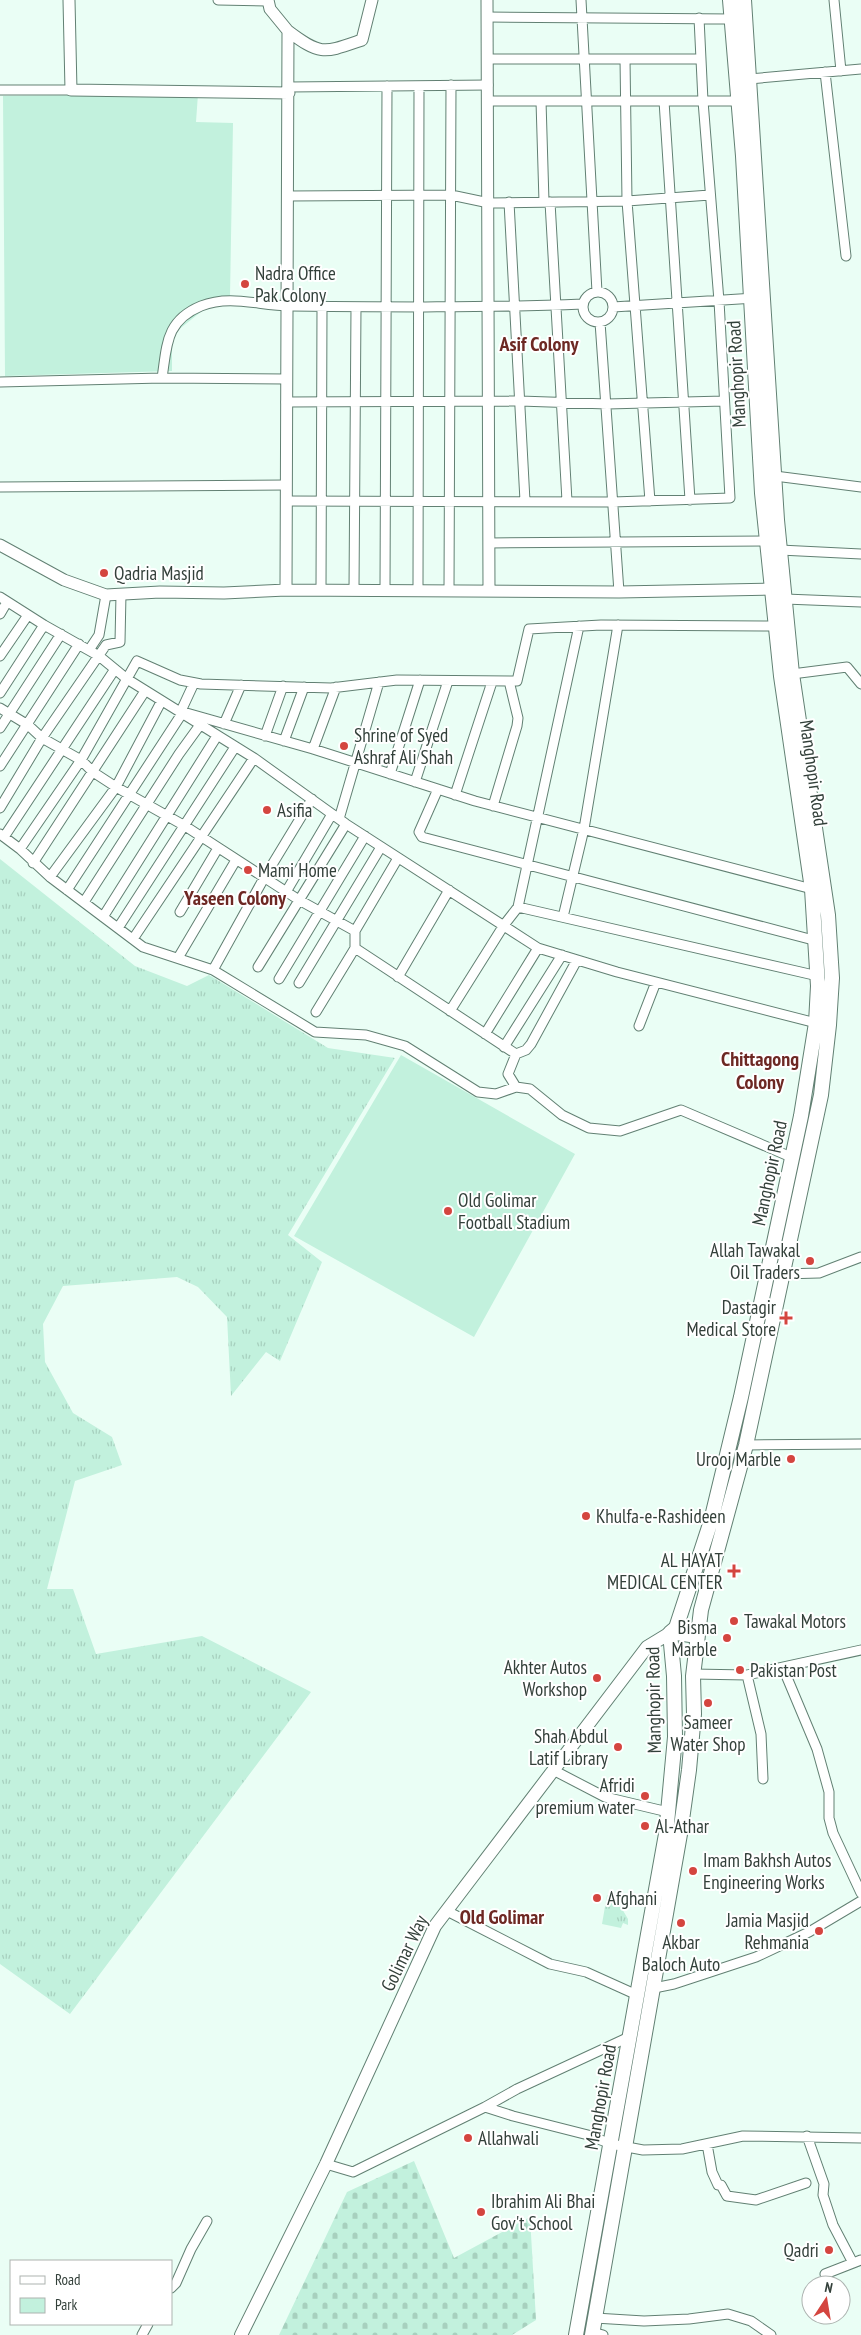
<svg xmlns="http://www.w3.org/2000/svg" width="861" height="2335" viewBox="0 0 861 2335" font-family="'PT Sans Narrow',sans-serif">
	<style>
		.grass { fill: url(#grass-tufts) }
		.cemetery { fill: url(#cemetery-stones) }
		.green { fill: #c2f1dd }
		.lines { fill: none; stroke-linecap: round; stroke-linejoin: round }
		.minor-casing { stroke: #628073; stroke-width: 11 }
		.tertiary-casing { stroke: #628073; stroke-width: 13 }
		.secondary-casing { stroke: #628073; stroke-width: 14 }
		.primary-casing { stroke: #628073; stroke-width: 16 }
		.minor { stroke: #fff; stroke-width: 9 }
		.tertiary { stroke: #fff; stroke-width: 11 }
		.secondary { stroke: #fff; stroke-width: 12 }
		.primary { stroke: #fff; stroke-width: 14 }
		.poi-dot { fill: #d4453f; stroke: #fff; stroke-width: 2 }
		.labels { text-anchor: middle; stroke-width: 4; stroke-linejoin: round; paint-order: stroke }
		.poi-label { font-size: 19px; fill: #33403a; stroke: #fff; text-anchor: start }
		.street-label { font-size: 19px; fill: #33403a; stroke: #fff }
		.neighbourhood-label { font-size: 20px; font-weight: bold; fill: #6d2823; stroke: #fff }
	</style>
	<defs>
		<pattern id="grass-tufts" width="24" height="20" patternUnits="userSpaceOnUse" patternTransform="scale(1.25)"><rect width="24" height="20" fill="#c2f1dd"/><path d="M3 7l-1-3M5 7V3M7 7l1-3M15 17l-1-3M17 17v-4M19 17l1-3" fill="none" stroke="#a7d0be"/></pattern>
		<pattern id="cemetery-stones" width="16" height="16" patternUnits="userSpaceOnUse" patternTransform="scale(1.25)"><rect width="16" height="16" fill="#c2f1dd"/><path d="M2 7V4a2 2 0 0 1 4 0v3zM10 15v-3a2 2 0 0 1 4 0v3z" fill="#a7d0be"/></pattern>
	</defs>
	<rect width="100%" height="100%" fill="#eafef5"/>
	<path class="grass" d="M0,859L135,966L187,986L209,975L328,1048L395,1058L288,1235L322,1262L280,1361L266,1352L231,1396L227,1317L198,1287L177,1277L63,1286L43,1324L45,1362L73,1413L112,1437L122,1465L75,1481L47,1589H73L96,1654L202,1636L311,1692L70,2014L0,1964Z
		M607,1895L615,1897L628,1919V1925L623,1923L621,1928L602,1924Z"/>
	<path class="cemetery" d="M414,2161L454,2258L530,2217L536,2320L512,2335H279L347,2192Z"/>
	<path class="green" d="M198,94L196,122L233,123L230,296L202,311L172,335V371L5,376L3,96Z
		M401,1055L575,1154L474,1337L294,1236Z"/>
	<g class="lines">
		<g class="minor-casing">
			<path id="minor" d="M218,0L268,1
				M581,0L597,292
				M834,0L841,71
				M487,17L732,19
				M488,59H701
				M625,59L627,201L650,501
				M825,72L846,256
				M749,79L861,69
				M289,87L488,85
				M0,90H71
				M488,101H739
				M541,101L544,202
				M664,101L690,500
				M288,196L451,195L489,203L627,201L710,195
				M509,202L525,501
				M550,202L567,501
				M583 307a15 15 0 1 1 30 0a15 15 0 1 1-30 0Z
				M613,307L755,298
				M600,322L619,592
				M162,378C167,346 165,321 201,306C231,294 259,306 290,306C388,307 485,308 583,304
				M0,382L162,378L286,379
				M286,402L520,401L607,404L724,401
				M775,476L861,487
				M0,487L286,485
				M287,501L613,502L730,498L719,301L703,101L699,18
				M489,543L768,541
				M780,550L861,554
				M321,590L322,307
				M354,590L356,307
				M385,590L387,86
				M418,590L419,86
				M449,590L451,85
				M0,597L44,625L99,656L127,679L254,758L346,824L538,948L617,972L816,1023
				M785,599L861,602
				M0,614L7,602
				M89,650L99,635L106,595
				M0,656L28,615
				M792,674L847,667L861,684
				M0,693L44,625
				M0,708L28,725L42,738L81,760L93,772L116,787L185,826L299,900L355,931V948L316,1012
				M181,711L194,683
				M224,724L241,685
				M0,728L61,634
				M265,736L283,686
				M284,741L304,687
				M313,749L336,687
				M0,766L79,644
				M390,774L420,680
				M415,782L448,681
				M438,789L419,832L422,837L817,941
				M455,795L492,682
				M493,806L517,726L518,718L509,681
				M0,808L42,738L106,645L120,642L121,594
				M339,819L379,682
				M0,834L20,849L50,877L143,947L213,970L315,1032L366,1035L405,1046L478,1092L496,1094L516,1087L530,1089L562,1115L589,1128L620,1131L681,1110L791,1157
				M4,837L115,669
				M20,849L81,760L137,661L180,680L201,684L331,688L397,680L517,681L529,629L601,625L777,626
				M33,863L145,691
				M50,877L116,787L161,702
				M67,890L183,712L313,749L475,801L812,889
				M286,892L332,814
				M84,902L179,754L200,725
				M518,907L818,976
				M180,912L218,848
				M103,917L217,736
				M563,917L584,829L618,625
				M118,928L235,747
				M355,931L398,858
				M133,939L254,758
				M355,948L516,1054L508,1074L516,1087
				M178,958L236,860
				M258,967L346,824
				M213,970L264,878L312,799
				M398,977L449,890
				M279,979L365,836
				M299,983L381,847
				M450,1011L504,925L518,907L579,626
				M639,1026L656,982
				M485,1034L538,948
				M504,1047L562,955
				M516,1054L526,1050L531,1044L577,960
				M783,1274L819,1273L861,1257
				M746,1445L861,1444
				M783,1668L817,1749L829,1792V1818L833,1833L861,1893
				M693,1674L747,1675L861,1650
				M747,1675L761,1734L763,1779
				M553,1770L605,1797L668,1812
				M447,1911L550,1964L586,1972L637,1995
				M654,1988L674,1984L756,1957L809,1932L861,1901
				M485,2107L517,2089L629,2037
				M807,2136L824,2184L823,2195L833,2225L853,2263
				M707,2144L712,2172L718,2185H721L727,2196L756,2200L806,2183
				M326,2164L353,2172L485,2107L513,2116L588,2135L611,2144L643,2150L682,2149L743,2136L861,2138
				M825,2274L861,2260
				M171,2288L176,2283L191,2249L207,2221
				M595,2318L644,2321L689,2319L728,2314L751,2321L771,2335
				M592,2332L603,2335
				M142,2335L148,2324"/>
		</g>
		<g class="tertiary-casing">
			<path id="tertiary" d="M69,0L71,90L289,93
				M268,0L270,9L288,31L286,590
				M487,0L489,590
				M288,31C321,56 324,53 362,40L372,0
				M0,545L64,580L106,595L160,592L224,593L286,590L619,592L773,589"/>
		</g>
		<g class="secondary-casing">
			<path id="secondary" d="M241,2335L326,2164L435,1926L647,1647L670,1633L697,1637"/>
		</g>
		<g class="primary-casing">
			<path id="primary" d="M576,2335L666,1834L675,1737L674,1676L670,1633L676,1628L711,1521L741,1397L801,1116L816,1023L818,986L812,889L781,676L762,493L743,156L730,0
				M592,2335L680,1834L689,1770L694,1714L693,1676L701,1610L746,1445L821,1095L829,1025L832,978L828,915L792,674L777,520L744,0"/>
		</g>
		<use href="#minor" class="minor"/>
		<use href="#tertiary" class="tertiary"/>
		<use href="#secondary" class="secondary"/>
		<use href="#primary" class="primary"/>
	</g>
	<g class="poi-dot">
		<circle cx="245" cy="284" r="5"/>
		<circle cx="104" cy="573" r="5"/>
		<circle cx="344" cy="746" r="5"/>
		<circle cx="267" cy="810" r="5"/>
		<circle cx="248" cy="870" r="5"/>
		<circle cx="448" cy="1211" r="5"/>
		<circle cx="810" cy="1261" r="5"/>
		<path d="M783.5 1310.5h5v5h5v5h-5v5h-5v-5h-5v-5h5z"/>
		<circle cx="791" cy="1459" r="5"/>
		<circle cx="586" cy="1516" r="5"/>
		<path d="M731.5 1563.5h5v5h5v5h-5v5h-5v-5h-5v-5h5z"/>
		<circle cx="734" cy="1621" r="5"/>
		<circle cx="727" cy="1638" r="5"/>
		<circle cx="740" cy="1670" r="5"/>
		<circle cx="597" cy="1678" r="5"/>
		<circle cx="708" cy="1703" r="5"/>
		<circle cx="618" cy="1747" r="5"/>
		<circle cx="645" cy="1796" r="5"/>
		<circle cx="645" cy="1826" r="5"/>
		<circle cx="693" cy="1871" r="5"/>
		<circle cx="597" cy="1898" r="5"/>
		<circle cx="681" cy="1923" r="5"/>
		<circle cx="819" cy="1931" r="5"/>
		<circle cx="468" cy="2138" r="5"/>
		<circle cx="481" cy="2212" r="5"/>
		<circle cx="829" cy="2250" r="5"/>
	</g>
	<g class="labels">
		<g class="poi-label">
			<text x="255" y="280">Nadra Office<tspan x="255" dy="22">Pak Colony</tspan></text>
			<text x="114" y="580">Qadria Masjid</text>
			<text x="354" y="742">Shrine of Syed<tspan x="354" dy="22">Ashraf Ali Shah</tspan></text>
			<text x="277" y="817">Asifia</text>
			<text x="258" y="877">Mami Home</text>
			<text x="458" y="1207">Old Golimar<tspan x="458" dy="22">Football Stadium</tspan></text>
			<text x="800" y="1257" text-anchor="end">Allah Tawakal<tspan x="800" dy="22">Oil Traders</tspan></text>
			<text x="776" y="1314" text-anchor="end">Dastagir<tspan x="776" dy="22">Medical Store</tspan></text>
			<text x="781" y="1466" text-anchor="end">Urooj Marble</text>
			<text x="596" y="1523">Khulfa-e-Rashideen</text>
			<text x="723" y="1567" text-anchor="end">AL HAYAT<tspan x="723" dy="22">MEDICAL CENTER</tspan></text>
			<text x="744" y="1628">Tawakal Motors</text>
			<text x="717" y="1634" text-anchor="end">Bisma<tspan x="717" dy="22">Marble</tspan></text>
			<text x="587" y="1674" text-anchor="end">Akhter Autos<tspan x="587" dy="22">Workshop</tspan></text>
			<text x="750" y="1677">Pakistan Post</text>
			<text x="708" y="1729" text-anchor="middle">Sameer<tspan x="708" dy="22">Water Shop</tspan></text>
			<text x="608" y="1743" text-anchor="end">Shah Abdul<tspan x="608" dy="22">Latif Library</tspan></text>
			<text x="635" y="1792" text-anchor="end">Afridi<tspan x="635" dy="22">premium water</tspan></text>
			<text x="655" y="1833">Al-Athar</text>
			<text x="703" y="1867">Imam Bakhsh Autos<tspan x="703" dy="22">Engineering Works</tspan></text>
			<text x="607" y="1905">Afghani</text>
			<text x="809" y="1927" text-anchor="end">Jamia Masjid<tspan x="809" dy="22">Rehmania</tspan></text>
			<text x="681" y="1949" text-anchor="middle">Akbar<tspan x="681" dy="22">Baloch Auto</tspan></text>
			<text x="478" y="2145">Allahwali</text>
			<text x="491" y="2208">Ibrahim Ali Bhai<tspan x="491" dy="22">Gov't School</tspan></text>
			<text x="819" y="2257" text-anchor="end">Qadri</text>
		</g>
		<g class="street-label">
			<text transform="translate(736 374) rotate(-93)" y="7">Manghopir Road</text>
			<text transform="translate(814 773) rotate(82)" y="7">Manghopir Road</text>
			<text transform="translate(769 1173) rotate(-78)" y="7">Manghopir Road</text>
			<text transform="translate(653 1700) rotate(-91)" y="7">Manghopir Road</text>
			<text transform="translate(404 1953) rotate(-64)" y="7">Golimar Way</text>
			<text transform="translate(600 2097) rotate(-80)" y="7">Manghopir Road</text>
		</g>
		<g class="neighbourhood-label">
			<text x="539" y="351">Asif Colony</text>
			<text x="235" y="905">Yaseen Colony</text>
			<text x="760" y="1066">Chittagong<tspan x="760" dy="23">Colony</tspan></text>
			<text x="502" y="1924">Old Golimar</text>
		</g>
	</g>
	<rect x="10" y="2260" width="162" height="65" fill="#ffffff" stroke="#adb3b0"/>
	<rect x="20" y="2276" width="25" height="8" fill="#ffffff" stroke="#adb3b0"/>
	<text x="55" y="2285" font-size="15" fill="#33403a">Road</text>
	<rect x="20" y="2298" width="25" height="15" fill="#c2f1dd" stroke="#adb3b0"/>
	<text x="55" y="2310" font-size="15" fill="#33403a">Park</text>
	<g transform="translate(826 2300) rotate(12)"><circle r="24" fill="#ffffff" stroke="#adb3b0"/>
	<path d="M0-4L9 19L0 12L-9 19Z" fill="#d4453f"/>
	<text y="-8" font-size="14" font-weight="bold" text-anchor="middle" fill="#33403a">N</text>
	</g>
</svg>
